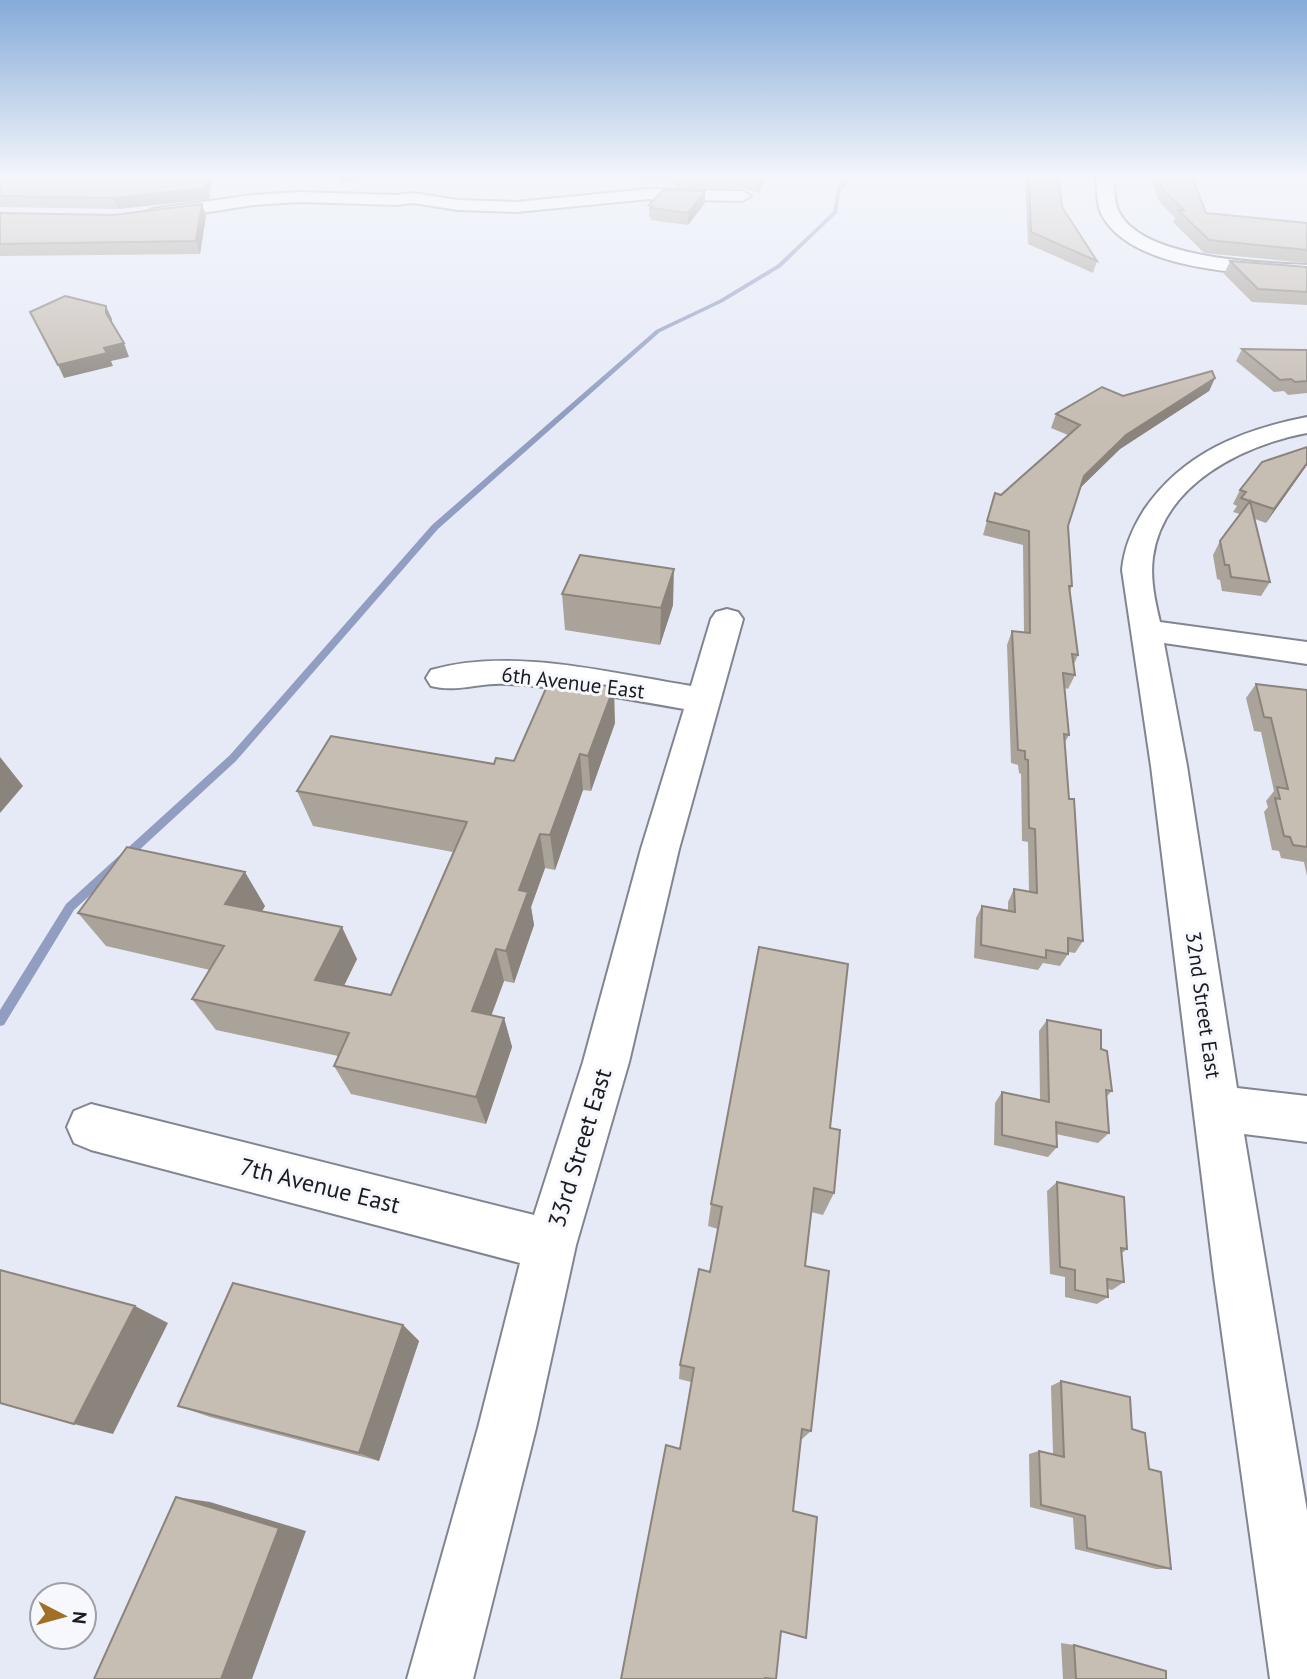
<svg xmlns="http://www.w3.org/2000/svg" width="1307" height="1679" viewBox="0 0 1307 1679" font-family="'PT Sans',sans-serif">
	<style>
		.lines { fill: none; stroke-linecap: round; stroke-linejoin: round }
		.stream { fill: #919dc1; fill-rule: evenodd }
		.minor-casing { stroke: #818590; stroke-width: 4 }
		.minor { fill: #fff; fill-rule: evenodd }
		.wall { fill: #aaa39a }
		.shaded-wall { fill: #8b847d }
		.building { fill: #c6bdb3; stroke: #8b847d; stroke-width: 2 }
		.labels { text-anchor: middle; stroke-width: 6; stroke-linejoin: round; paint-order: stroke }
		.street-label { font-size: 21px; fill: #1b1c21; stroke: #f6f8fd }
		.near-street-label { font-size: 24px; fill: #1b1c21; stroke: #f6f8fd }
	</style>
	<rect width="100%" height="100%" fill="#e6eaf7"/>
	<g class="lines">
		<path class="stream" d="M853,175H857L841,189L837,213L781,267L723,302L660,332L438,529L236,761L74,910L4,1025L0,1026V1010L66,904L230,755L432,525L656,330L719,300L777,265L833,212L837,188Z"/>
		<g class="minor-casing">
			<path id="minor" d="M1096,175H1113C1115,186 1113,201 1119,212C1142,259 1261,263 1307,265V277C1251,274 1135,272 1103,217C1096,205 1097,189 1096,175Z
				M649,189L742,191L751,196L742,201L649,199L516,212L458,210L413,203L397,205L298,202L253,205L152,221L143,215L152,209L253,195L298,192L397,195L413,193L458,200L516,202Z
				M1307,417V433C1243,445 1163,484 1153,557C1150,579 1155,601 1160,622L1307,642V664L1164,643L1187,766L1237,1088L1307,1096V1142L1244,1134L1307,1511V1679H1270L1214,1276L1151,766L1122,570C1124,548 1132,529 1144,510C1183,453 1241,430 1307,417Z
				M727,609L738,612L743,619L679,849L629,1062L576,1245L536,1428L473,1679H407L478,1428L520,1263L91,1150L74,1143L67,1127L74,1111L91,1104L534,1215L583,1062L641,849L684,709C625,699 566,687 506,684C481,682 456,693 431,686L426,678L431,670C511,647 610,673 691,686L711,619L716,612Z"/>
		</g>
		<use href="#minor" class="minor"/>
	</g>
	<path class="wall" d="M0,175L122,177L145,175H210L212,180L209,199L118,209L0,207Z
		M333,175H386L342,182Z
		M629,175H767L759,193L742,188L675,187L676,183L630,180Z
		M1025,175H1095L1094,180L1059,177L1062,207L1097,261L1093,273L1028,244Z
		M1150,175H1191L1206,213L1307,223V263L1204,253L1173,222L1175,218L1158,200Z
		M705,203L688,225L651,220V217H649V205Z
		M202,204L206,216L200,254L0,256V213L113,215Z
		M1230,261L1307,267V305L1252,302L1224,274Z
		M1242,349L1307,350V393L1288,395L1284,391L1274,392L1236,361Z
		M1215,378L1209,391L1120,449L1080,488L1068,526L1072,586L1070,591L1078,655L1074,664L1075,675L1068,689L1065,688L1069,735L1065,742L1069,799L1083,941L1075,953L1068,952V954L1060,966L1043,963L1038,970L974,958L976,918L982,906L1008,910V902L1014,889L1029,892L1028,842L1022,841L1021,774L1019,773L1018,765L1011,763L1007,645L1012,631L1024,632L1023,545L983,535L995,493L1001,495L1068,435L1051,428L1056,414L1123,396Z
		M1307,447V465L1266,523L1255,519L1270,582L1261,596L1222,591L1220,580L1217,579L1213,555L1220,541L1240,514L1233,512L1237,506L1233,504L1240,490Z
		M562,594L673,605L660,645L565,630Z
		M1256,684L1307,690V876L1304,862L1281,858L1279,851L1272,850L1264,812L1268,807L1266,801L1274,791L1261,732L1254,731L1246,698Z
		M615,723L591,791L583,790L555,870L545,868L531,907L534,925L514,983L504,981L491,1015L504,1018L512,1047L486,1124L351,1094L334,1066L338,1056L216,1030L192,999L210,970L106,946L78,913L265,906L262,911L357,959L344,986L391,995L453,852L313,826L297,791L514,761Z
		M1047,1020L1101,1049L1112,1091L1106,1097L1109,1133L1098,1143L1056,1134L1057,1147L1048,1157L994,1145L995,1103L1002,1092L1040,1100L1039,1031Z
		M830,1128L834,1193L823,1215L811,1212L805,1266L811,1431L801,1440L793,1511L806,1638L680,1449L691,1382L679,1379L680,1365L710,1272L718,1229L708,1226L711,1204Z
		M1057,1182L1127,1249L1122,1253L1124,1282L1112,1290L1108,1289V1297L1097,1304L1065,1297V1277L1050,1274L1047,1191Z
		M403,1325L419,1341L379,1461L210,1417L178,1406Z
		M1061,1381L1132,1429L1149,1469L1171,1569H1156L1075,1549L1073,1518L1030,1507L1029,1454L1039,1451L1053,1454L1051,1386Z
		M1061,1643L1074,1645L1166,1679H1063Z"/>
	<path class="shaded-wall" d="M207,175H210L212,180L209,199L118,209L113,198Z
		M340,175H386L342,182Z
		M763,175H767L759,193V182Z
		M705,191V203L688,225V213Z
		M202,204L206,216L200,254L196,241Z
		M106,306L112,319V326L106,313Z
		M124,343L129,357L111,361L113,366L64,378L58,365L104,348Z
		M1215,378L1209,391L1120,449L1078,490L1084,476L1126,435Z
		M1307,463V465L1266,523L1274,509Z
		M674,569L673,605L660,645L661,608Z
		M614,687L615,723L591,791L588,756Z
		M580,754L583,790L555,870L550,835Z
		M0,757L23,786L0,813Z
		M540,834L545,868L531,907L534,925L514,983L506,951L519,890Z
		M245,872L265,906L246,937L225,904Z
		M342,927L357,959L332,1010L315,980Z
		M496,949L504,981L482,1041L472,1011Z
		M504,1018L512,1047L486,1124L476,1097Z
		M135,1306L168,1323L113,1434L74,1424Z
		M403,1325L419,1341L379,1461L359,1453Z
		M176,1497L210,1502L306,1531L252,1679H221Z"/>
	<path class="building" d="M0,175L122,177L145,175H207L205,188L113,198L0,196Z
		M677,175H763L759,182L743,178L676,176Z
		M1029,175H1058L1062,207L1097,261L1031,232Z
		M1158,175H1191L1206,213L1307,223V250L1209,240L1178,210H1184L1162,189Z
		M663,190L705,191L688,213L651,208L653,206L649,205Z
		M202,204L196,241L0,244V213L113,215Z
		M1230,261L1307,267V292L1258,289Z
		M65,296L106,306V313L124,343L104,348L107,353L58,365L30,312Z
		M1242,349L1307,350V381L1295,382L1291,379L1280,380Z
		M1212,371L1215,378L1126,435L1084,476L1068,526L1072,586H1069L1078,655L1072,654L1075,675L1063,673L1069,735L1064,734L1069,799H1074L1083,941L1068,938V954L1046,950V958L981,945L982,906L1015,912L1014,889L1037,893L1035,829L1029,828L1028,760L1025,759V751L1018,750L1012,631L1030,633L1029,531L987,521L995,493L1001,495L1080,425L1056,414L1102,387L1123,396Z
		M1307,447V463L1274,509L1241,498L1246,492L1240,490L1262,462Z
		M1250,501L1270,582L1231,577L1229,565H1225L1220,541Z
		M580,555L674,569L661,608L562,594Z
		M551,677L614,687L588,756L580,754L550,835L540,834L519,890L528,892L506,951L496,949L472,1011L504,1018L476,1097L334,1066L349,1033L192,999L224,946L78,913L127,847L245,872L225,904L342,927L315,980L391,995L467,822L297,791L331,736L494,764L496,758L514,761Z
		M1256,684L1307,690V847L1293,845L1290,837L1284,836L1275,798L1280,799L1277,787L1288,789L1271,718L1264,717Z
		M759,947L848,964L830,1128L840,1130L834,1193L814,1188L805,1266L829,1271L811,1431L802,1429L793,1511L817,1517L806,1638L781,1631L776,1679L765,1678V1679H621L666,1445L680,1449L694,1368L680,1365L699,1269L710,1272L722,1207L711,1204Z
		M1047,1020L1101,1030V1049L1107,1051L1112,1091L1106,1090L1109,1133L1056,1122L1057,1147L1002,1135V1092L1049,1102Z
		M1057,1182L1124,1197L1127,1249L1121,1248L1124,1282L1107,1279L1108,1297L1075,1290V1270L1060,1267Z
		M0,1270L135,1306L74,1424L0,1403Z
		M233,1283L403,1325L359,1453L178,1406Z
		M1061,1381L1130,1397L1132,1429L1145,1433L1149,1469L1161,1472L1171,1569L1087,1548L1085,1516L1041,1505L1039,1451L1064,1457Z
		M176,1497L279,1528L221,1679H94Z
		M1074,1645L1166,1671V1679H1076Z"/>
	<linearGradient id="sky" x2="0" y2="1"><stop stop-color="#85abd8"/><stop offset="0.43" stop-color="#f4f6fb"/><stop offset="1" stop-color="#f4f6fb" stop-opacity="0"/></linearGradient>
	<rect width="1307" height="410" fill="url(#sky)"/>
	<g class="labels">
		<g class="street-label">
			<text transform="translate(573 683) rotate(7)" y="7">6th Avenue East</text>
			<text transform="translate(1203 1005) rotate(82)" y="7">32nd Street East</text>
		</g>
		<g class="near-street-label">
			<text transform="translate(580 1148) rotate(-73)" y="8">33rd Street East</text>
			<text transform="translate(320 1186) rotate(14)" y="8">7th Avenue East</text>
		</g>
	</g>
	<g transform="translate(63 1616) rotate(96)"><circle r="33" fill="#f6f8fd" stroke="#9ea0a5" stroke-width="2"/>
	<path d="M0-5L12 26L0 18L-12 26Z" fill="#a26f26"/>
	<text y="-10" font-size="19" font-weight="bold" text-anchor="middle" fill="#1b1c21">N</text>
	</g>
</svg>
